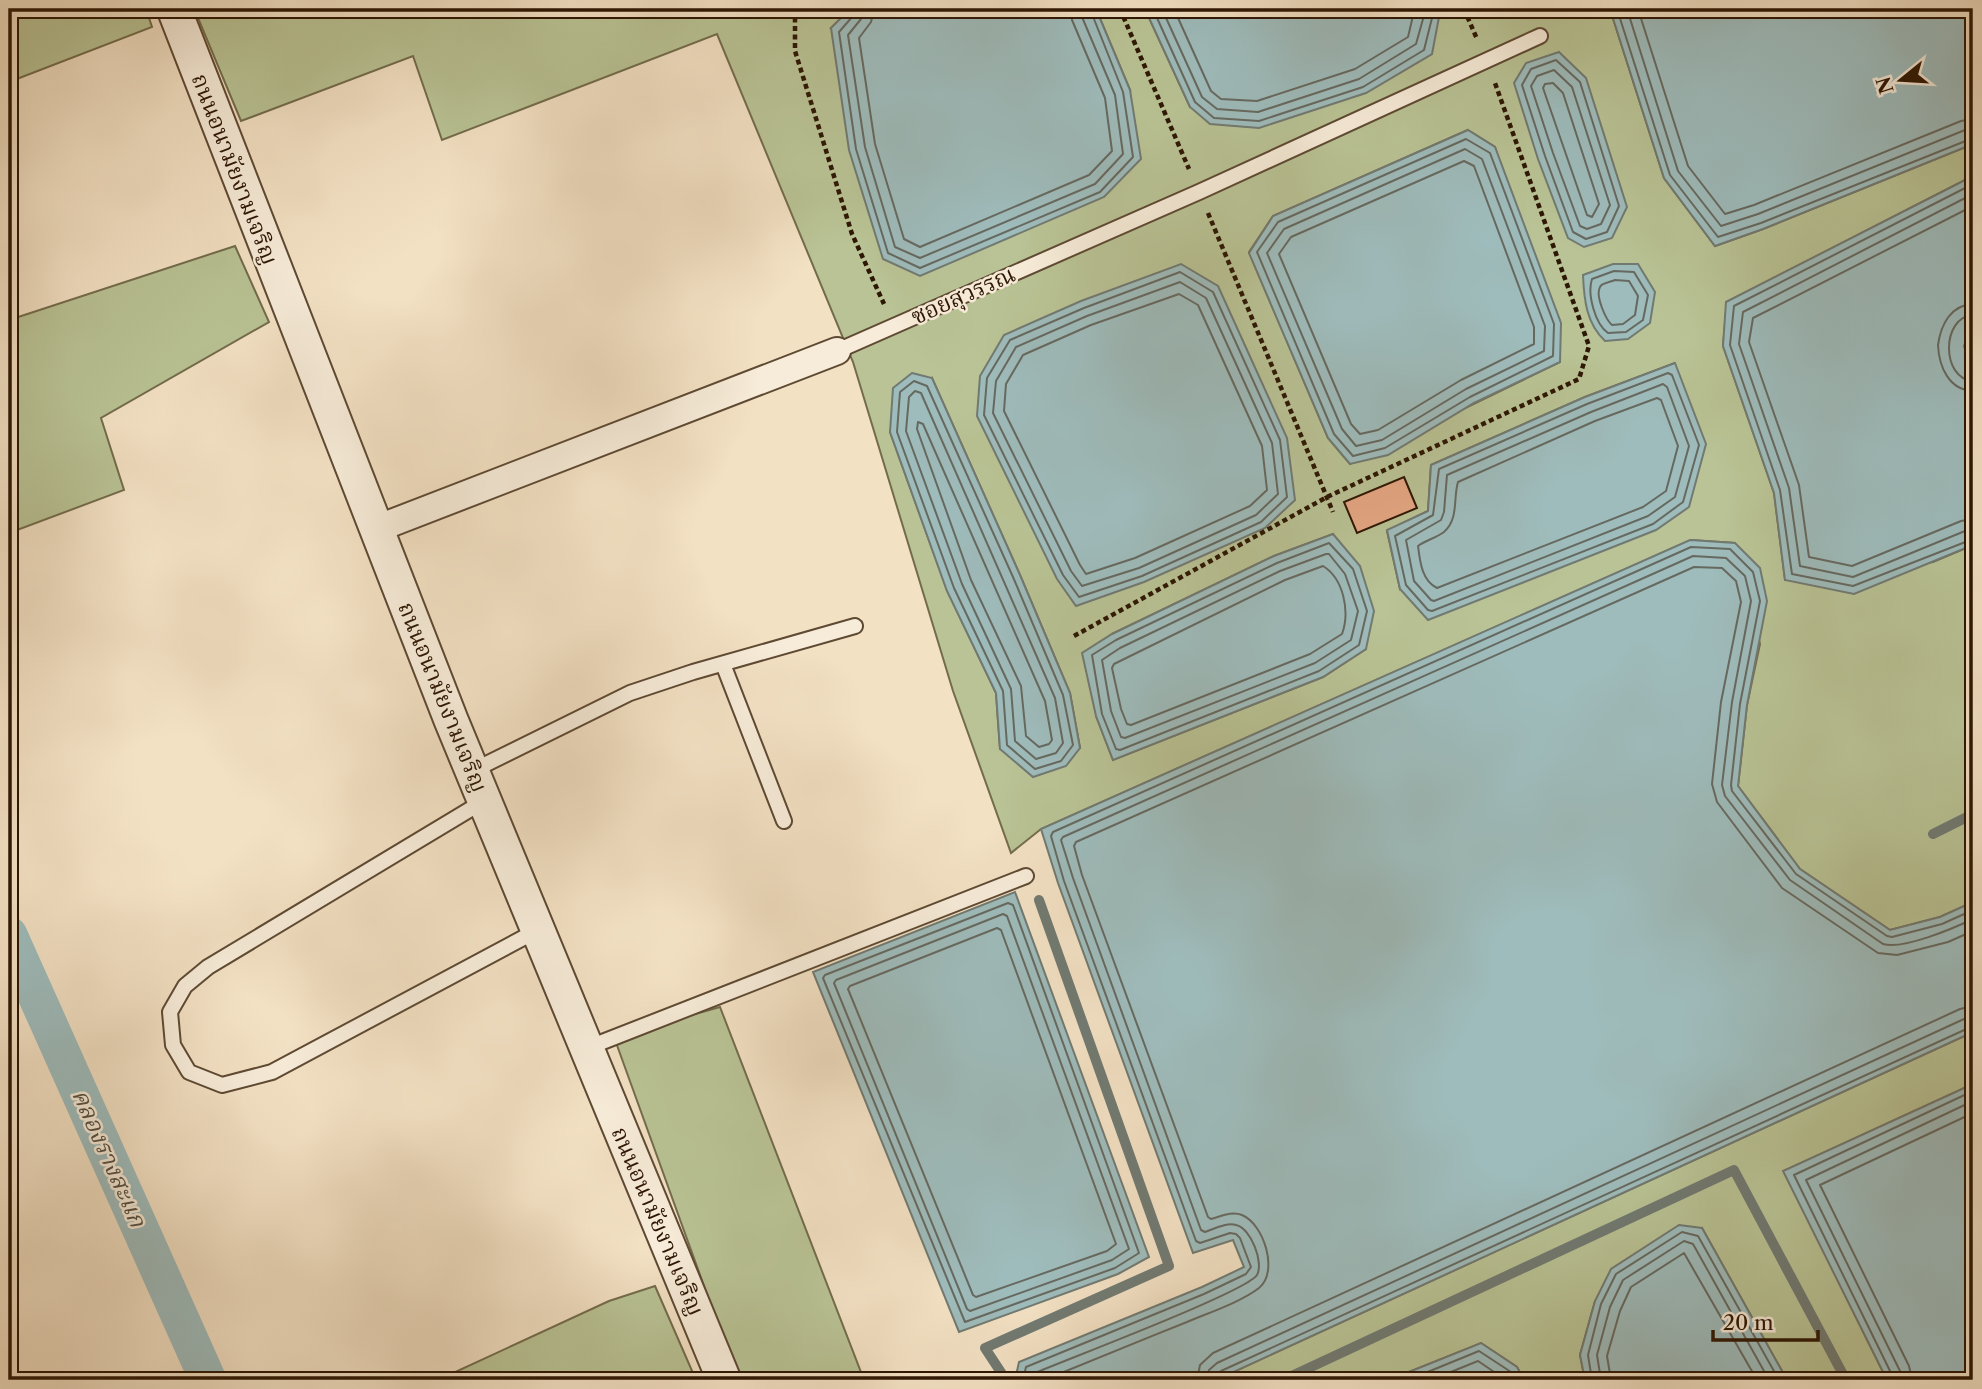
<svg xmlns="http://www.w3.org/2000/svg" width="1982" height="1389" viewBox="0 0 1982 1389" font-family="'Libre Caslon Text','Noto Serif Thai',serif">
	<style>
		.green { fill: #b9c395; stroke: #736c4c; stroke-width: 2; fill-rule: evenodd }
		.water { fill: #9ebcbc; stroke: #717a72; stroke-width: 2 }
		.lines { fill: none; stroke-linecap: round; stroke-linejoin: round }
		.shore { stroke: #666960; stroke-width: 2 }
		.stream { stroke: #717a72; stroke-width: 10 }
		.canal { stroke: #9ebcbc; stroke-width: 37 }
		.building { fill: #e6a784; stroke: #2d1603; stroke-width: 2 }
		.service-casing { stroke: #5e4933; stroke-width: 18 }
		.minor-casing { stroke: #5e4933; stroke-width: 30 }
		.tertiary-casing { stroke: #5e4933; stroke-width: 37 }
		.path { stroke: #2d1603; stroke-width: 4.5; stroke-dasharray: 5 3.5; stroke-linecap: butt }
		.service { stroke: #f7ecd9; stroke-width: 14 }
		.minor { stroke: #f7ecd9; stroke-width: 26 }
		.tertiary { stroke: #f7ecd9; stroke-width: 33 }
		.labels { text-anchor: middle; stroke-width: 5; stroke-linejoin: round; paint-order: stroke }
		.street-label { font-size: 23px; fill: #2d1603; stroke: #f7ecd9 }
		.water-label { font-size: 24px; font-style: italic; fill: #555044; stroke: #f7ecd9 }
	</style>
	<rect width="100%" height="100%" fill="#f3e1c4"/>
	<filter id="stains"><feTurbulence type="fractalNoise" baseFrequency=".00286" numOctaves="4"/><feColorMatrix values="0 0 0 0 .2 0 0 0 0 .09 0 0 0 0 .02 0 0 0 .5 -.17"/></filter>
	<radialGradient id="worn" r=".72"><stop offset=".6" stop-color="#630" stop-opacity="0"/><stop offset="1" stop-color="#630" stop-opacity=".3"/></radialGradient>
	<path class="green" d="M9,9H146L152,27L9,82Z
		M213,9H850L831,28L1130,90L1096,9H1145L1190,107L1439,17L1436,9H1610L1664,178L1715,246L1763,229L1973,144V176L1727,302L1723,346L1774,493L1785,580L1933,562L1973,545V902L1940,917L1890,930L1800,869L1738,786L1747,705L1760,644L1735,543L1691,540L1041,829L1011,853L953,691L853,362L717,34L442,140L413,56L241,121L198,18ZM1468,130L1495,147L1560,362L1350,464L1328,438L1249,252L1273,216ZM1675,363L1400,589L1387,531L1428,511L1431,465L1585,397ZM932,378L1020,575L1070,693L1080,748L1000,749L996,693L947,590L890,432ZM1333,534L1366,649L1323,677L1113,760L1096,716L1112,634L1274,556Z
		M235,246L269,322L101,418L124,490L9,533V320Z
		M720,1007L864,1380H738L614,1037Z
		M1973,1032V1084L1784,1171L1887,1380H1787L1702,1228L1595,1301L1580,1355L1585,1380H1524L1517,1367L1481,1343L1389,1380H1216Z
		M655,1286L696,1380H438L609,1301Z"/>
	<path class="water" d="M850,9H1096L1130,90L1141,159L1104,197L920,276L883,259L849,150L831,28Z
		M1145,9H1436L1439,17L1432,54L1366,93L1259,128L1210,124L1190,107Z
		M1610,9H1973V144L1763,229L1715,246L1664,178Z
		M1559,52L1586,78L1627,207L1612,238L1584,247L1568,238L1538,159L1514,83L1526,63Z
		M1468,130L1495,147L1561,323L1560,362L1474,403L1388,455L1350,464L1328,438L1249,253L1273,216Z
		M1973,176V323L1964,346L1973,374V545L1854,594L1785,580L1774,493L1723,346L1726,302Z
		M1181,264L1218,286L1287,438L1295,500L1265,528L1144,582L1076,606L1057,579L977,416L980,376L1004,335L1081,301Z
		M1613,264H1638L1655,292L1650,323L1628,339L1605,341C1586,323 1584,299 1583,275Z
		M1675,363L1706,444L1689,507L1656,530L1428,620L1400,589L1387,530L1428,511L1431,465L1585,397Z
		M912,373L932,378L1020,575L1070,693L1080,748L1066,766L1033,777L1000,749L996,693L947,591L890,432L893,388Z
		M1333,534L1360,566L1374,611L1366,649L1323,677L1113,760L1096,716L1082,653L1112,634L1274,556Z
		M1690,540L1735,543L1760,568L1767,601L1747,705L1738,786L1800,869L1890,930L1940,917L1973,902V1032L1216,1380H1015L1019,1362L1202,1287L1244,1267L1233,1240L1193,1253L1058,883L1041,829Z
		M1015,892L1149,1257L1118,1274L959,1332L813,972Z
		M1973,1084V1380H1887L1783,1171Z
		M1679,1225L1702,1228L1787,1380H1585L1580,1355L1595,1301L1611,1269Z
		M1481,1343L1517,1367L1524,1380H1389Z"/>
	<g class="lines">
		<path class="shore" d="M854,9L853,16L839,32L856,149L888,253L920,268L1100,192L1133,157L1123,92L1090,9
			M863,9L861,19L848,35L865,147L895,247L920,258L1095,184L1123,154L1115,95L1082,17L1081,9
			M874,9L871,22L859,38L875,144L904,239L920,247L1089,175L1112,151L1105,98L1072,20L1071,9
			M1153,9L1195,102L1214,118L1259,121L1363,87L1424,50L1432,18L1430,9
			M1162,9L1202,97L1217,109L1258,112L1359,79L1416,44L1423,19L1421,9
			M1174,9L1211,91L1221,99L1257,101L1355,69L1408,37L1412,20L1411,9
			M1617,9L1670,175L1718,237L1761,223L1973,138
			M1627,9L1678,171L1721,226L1758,214L1965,130L1973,129
			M1638,9L1688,166L1725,214L1754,205L1961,121L1973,119
			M1556,60L1580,82L1619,206L1607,232L1586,239L1573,232L1545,156L1522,85L1531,69Z
			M1554,70L1572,87L1610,205L1601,224L1587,229L1580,226L1553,153L1531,86L1537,76Z
			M1553,83L1563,93L1599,204L1592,217L1587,215L1543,88L1545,84Z
			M1466,139L1490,153L1554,324L1553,356L1470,397L1385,448L1353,456L1334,434L1257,252L1278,222Z
			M1465,149L1482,159L1545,326L1544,351L1466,389L1382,440L1356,446L1342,429L1267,253L1284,229Z
			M1464,161L1474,166L1534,327V344L1461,380L1378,430L1360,434L1351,424L1279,254L1291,237Z
			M1973,184L1734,306L1730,345L1780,490L1792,574L1853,586L1973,539
			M1973,194L1743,312L1739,344L1789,488L1800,566L1853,577L1965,531L1973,530
			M1973,206L1753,318L1749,342L1799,485L1809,557L1852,566L1961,521L1973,519
			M1614,271L1634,272L1648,295L1643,320L1626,332L1608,333C1595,324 1587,294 1592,279Z
			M1180,272L1213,292L1280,440L1287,497L1261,522L1142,576L1079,597L1063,575L984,415L987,378L1010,340L1084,308Z
			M1615,280L1629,281L1638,296L1635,315L1623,324L1612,325C1606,320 1595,296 1600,287C1601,283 1611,282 1615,280Z
			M1180,282L1206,298L1272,443L1278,494L1256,515L1139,568L1082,586L1071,571L993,413L996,381L1016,347L1087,316Z
			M1179,294L1198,305L1262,446L1267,490L1250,506L1135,558L1086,574L1080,565L1004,411L1006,384L1023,355L1091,325Z
			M1973,304C1951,305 1941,324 1938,345C1939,367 1949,390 1973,391
			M1973,315C1941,317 1941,379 1973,381
			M1668,373L1672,375L1699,445L1683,502L1653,524L1432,611L1428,610L1406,585L1395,536L1433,515L1439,469L1587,404Z
			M914,381L927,386L1013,577L1063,695L1073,745L1061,761L1035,769L1007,745L1003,691L954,588L897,432L900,392Z
			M1663,384L1667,387L1689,446L1675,497L1648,516L1434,601L1431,600L1414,581L1406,540L1441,520L1444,512L1447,475L1591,412Z
			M915,391L921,393L1055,698L1063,743L1056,753L1036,759L1015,741L1011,689L962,584L906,431L909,397Z
			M1657,398L1661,400L1678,446L1666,491L1643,507L1437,588C1422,581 1420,562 1418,546C1426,540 1436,538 1444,532C1459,519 1453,498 1458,482L1595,421Z
			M918,422L923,424L1045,701L1052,740L1049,744L1039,747L1026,736L1021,686L971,580L917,429Z
			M1329,543L1353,569L1367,611L1359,645L1319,671L1120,750L1116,749L1102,714L1092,655L1116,640L1277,563Z
			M1326,554H1329L1345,574L1358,611L1351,640L1315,663L1125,738L1121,737L1111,711L1102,660L1120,648L1280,571Z
			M1323,566C1344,579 1350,612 1342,634L1310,654L1131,725L1127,724L1121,709L1112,668L1114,664L1285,580Z
			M1008,903L1013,905L1139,1253L1115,1268L965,1322L823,978L825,975Z
			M1003,914L1007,916L1129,1249L1112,1260L970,1311L967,1309L834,983L836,980Z
			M997,928L1001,930L1116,1244L1107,1251L976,1297L973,1295L848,989L850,986Z
			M1023,1380L1026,1367L1204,1294L1246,1274L1251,1267L1240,1238L1236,1234L1230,1233L1200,1243L1196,1241L1064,881L1051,836L1053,832L1691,547L1730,549L1753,572L1760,601L1740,704L1731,785L1732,791L1796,874L1887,936L1892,937L1942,924L1973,910
			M1031,1380L1035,1373C1065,1360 1246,1292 1257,1275C1264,1263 1251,1228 1236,1225C1227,1222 1214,1229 1205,1232L1201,1230L1073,878L1061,840L1063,837L1693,556L1726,558L1745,576L1751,601L1732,702L1722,785L1725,796L1790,880L1883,944C1903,950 1954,928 1973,919
			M1044,1380C1091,1361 1139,1341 1187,1322C1208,1313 1241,1302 1259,1288C1279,1272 1264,1224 1242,1215C1232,1211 1222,1216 1211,1219L1208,1217L1082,875L1074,846L1076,842L1694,567L1722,568L1736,581L1741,602L1721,702L1712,784L1717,802L1782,888L1878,953L1897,955L1948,942L1973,931
			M1197,1380L1200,1365L1213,1353L1960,1009L1973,1006
			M1207,1380L1209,1370L1217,1363L1964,1019L1973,1017
			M1216,1380L1217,1374L1221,1371L1973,1026
			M1408,1380L1479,1351L1511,1372L1516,1380
			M1431,1380L1478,1361L1506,1380
			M1592,1380L1588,1355L1601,1304L1616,1274L1682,1232L1698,1236L1779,1380
			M1601,1380L1597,1355L1610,1307L1623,1280L1684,1241L1693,1244L1769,1380
			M1611,1380L1607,1356L1620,1311L1631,1287L1684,1253L1757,1380
			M1893,1380L1892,1375L1794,1175L1973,1091
			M1902,1380L1900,1371L1806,1180L1973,1101
			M1912,1380L1909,1366L1820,1185L1973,1113"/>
		<path class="stream" d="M1933,834L1973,814
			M9,938H10
			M1006,1380L985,1348L1169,1266L1039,900
			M1283,1380L1734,1170L1846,1380"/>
		<path class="canal" d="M9,935L208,1380"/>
	</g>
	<path class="building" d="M1404,477L1417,508L1357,533L1344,502Z"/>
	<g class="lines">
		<g class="service-casing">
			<path id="service" d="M837,351L1199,192L1540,36
				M723,664L784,821
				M472,771L630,693L693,672L855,626
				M484,801L208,967L185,986L170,1012L173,1045L189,1072L222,1085L272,1072L538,930
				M587,1048L1026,876"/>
		</g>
		<g class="minor-casing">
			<path id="minor" d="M376,529L837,351"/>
		</g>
		<g class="tertiary-casing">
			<path id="tertiary" d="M174,9L451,720L724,1380"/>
		</g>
		<path class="path" d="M795,9V51L852,234L884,304
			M1120,9L1189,169
			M1464,9L1477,39
			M1208,213L1333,512
			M1074,636L1327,497L1579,379L1589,346L1495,83"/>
		<use href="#service" class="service"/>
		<use href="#minor" class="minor"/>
		<use href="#tertiary" class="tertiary"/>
	</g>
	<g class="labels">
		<g class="street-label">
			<text transform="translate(235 169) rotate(69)" y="8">ถนนอนามัยงามเจริญ</text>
			<text transform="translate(963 295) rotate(-24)" y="8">ซอยสุวรรณ</text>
			<text transform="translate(443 697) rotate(68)" y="8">ถนนอนามัยงามเจริญ</text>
			<text transform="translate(658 1221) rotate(67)" y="8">ถนนอนามัยงามเจริญ</text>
		</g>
		<g class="water-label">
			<text transform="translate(109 1158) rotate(66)" y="8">คลองรางสะแก</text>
		</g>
	</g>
	<rect width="1982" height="1389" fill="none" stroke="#f3e1c4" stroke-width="35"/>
	<rect x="10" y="10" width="1961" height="1368" fill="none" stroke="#2d1603" stroke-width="3.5"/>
	<rect x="18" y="18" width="1947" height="1354" fill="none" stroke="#2d1603" stroke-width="2"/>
	<g transform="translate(1901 80) rotate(252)" stroke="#f7ecd9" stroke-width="5" paint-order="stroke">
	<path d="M0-5L12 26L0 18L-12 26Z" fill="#2d1603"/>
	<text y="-10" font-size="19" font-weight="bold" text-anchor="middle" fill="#2d1603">N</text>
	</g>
	<path d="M1713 1330v10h105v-10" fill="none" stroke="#2d1603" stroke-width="3.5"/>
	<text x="1723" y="1330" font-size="21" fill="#2d1603" stroke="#f7ecd9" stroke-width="5" paint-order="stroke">20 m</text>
	<rect width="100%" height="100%" filter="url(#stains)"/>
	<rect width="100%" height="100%" fill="url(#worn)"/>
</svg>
